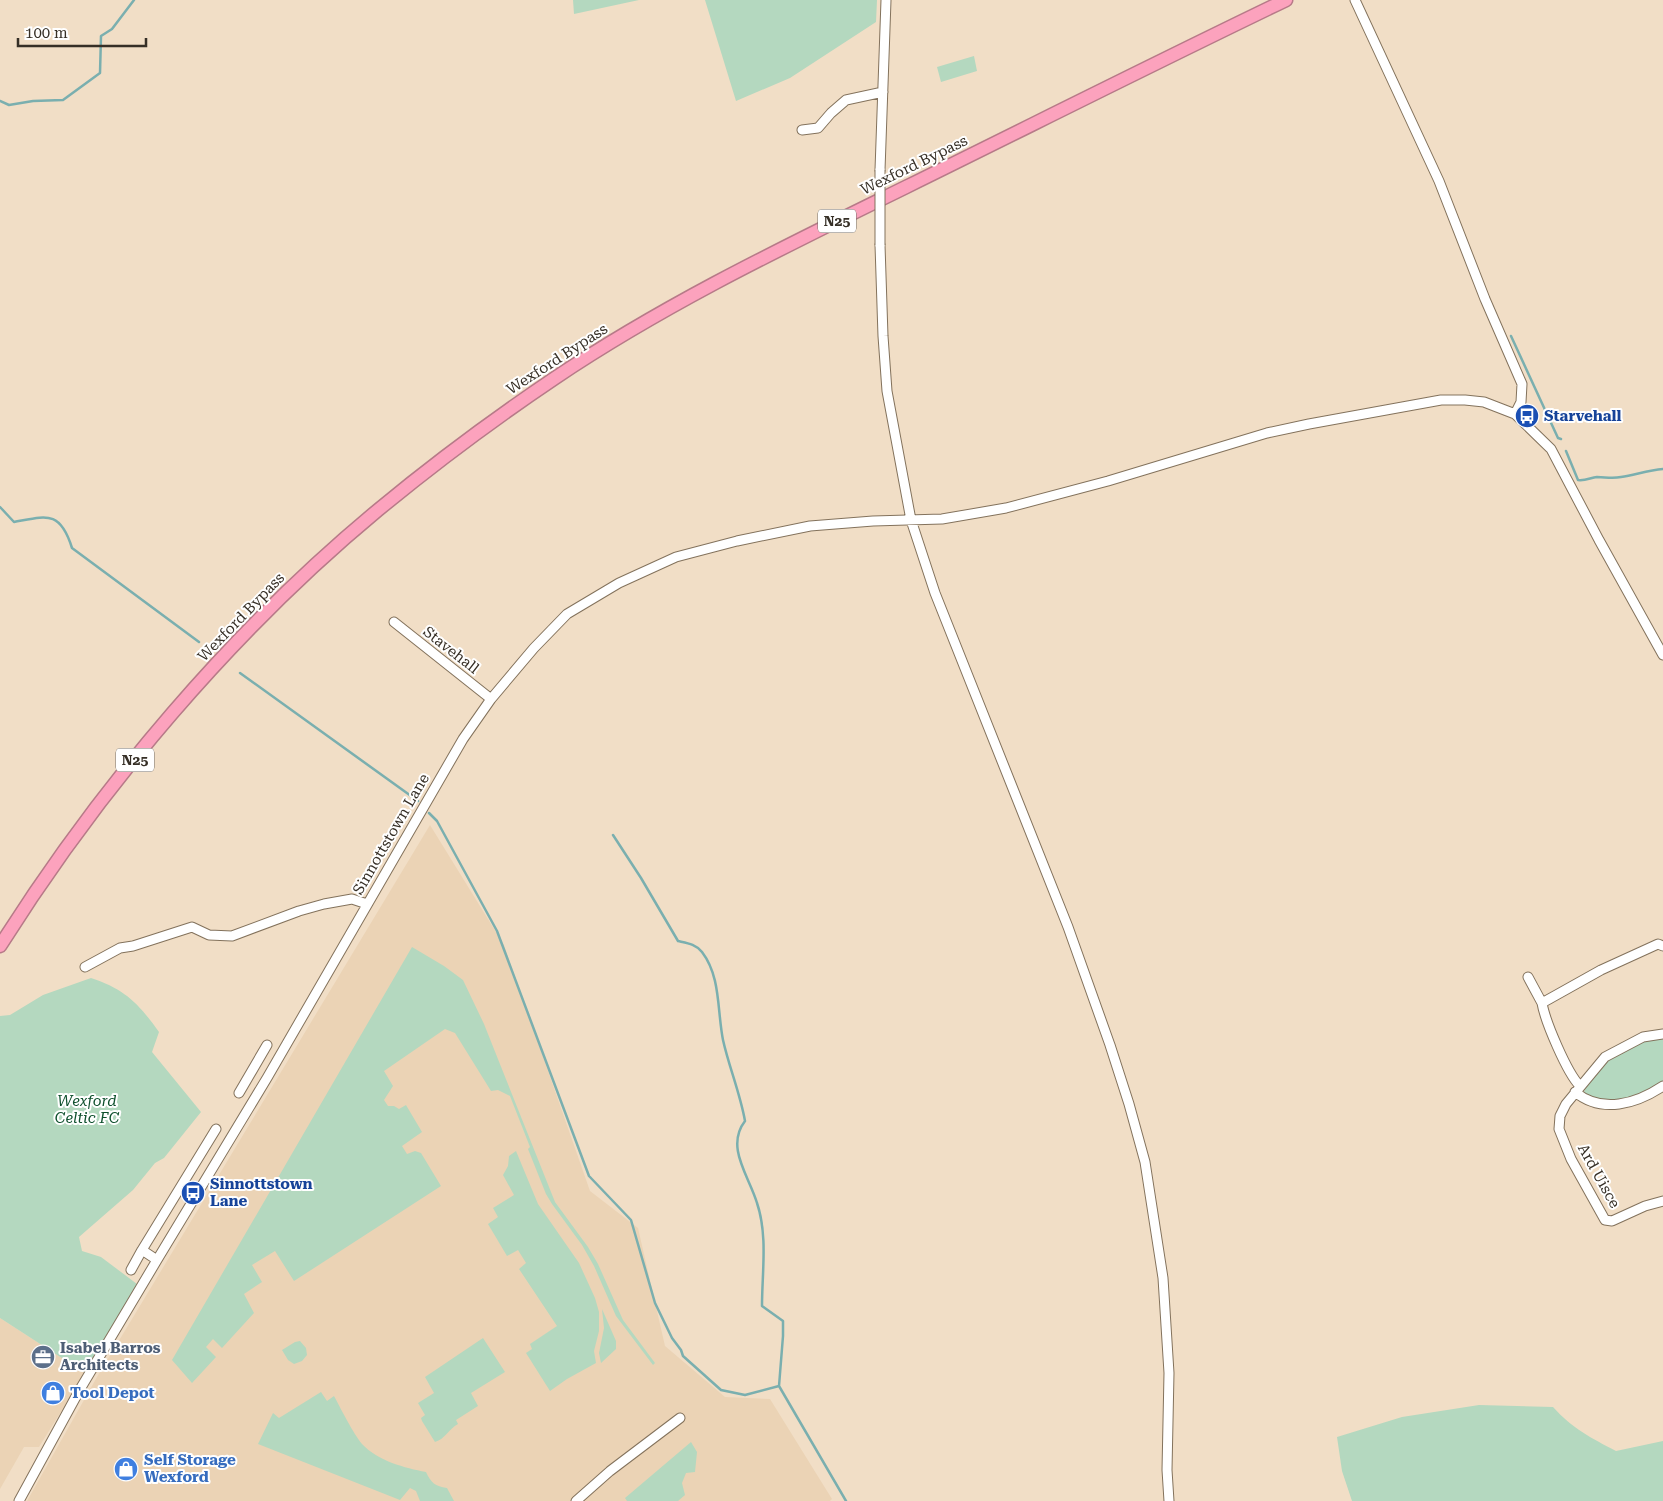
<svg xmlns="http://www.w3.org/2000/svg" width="1663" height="1501" viewBox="0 0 1663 1501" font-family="'Roboto Serif',serif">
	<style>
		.built { fill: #ebd3b5 }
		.green { fill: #b4d8bf }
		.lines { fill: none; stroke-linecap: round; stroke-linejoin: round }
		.stream { stroke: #7aafaf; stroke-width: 2.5 }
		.minor-casing { stroke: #83725c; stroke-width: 11 }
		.highway-casing { stroke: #b77a88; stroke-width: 15 }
		.minor { stroke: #fff; stroke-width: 9 }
		.highway { stroke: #fca2bd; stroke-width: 12 }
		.minor-bridge-casing { stroke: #83725c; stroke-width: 11; stroke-linecap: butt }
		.minor-bridge { stroke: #fff; stroke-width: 9 }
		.labels { text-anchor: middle; stroke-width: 4; stroke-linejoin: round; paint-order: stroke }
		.shield { fill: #fff; stroke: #726d67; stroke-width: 1 }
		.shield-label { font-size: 14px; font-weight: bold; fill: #362f26 }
		.street-label { font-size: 15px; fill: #362f26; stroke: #fff }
		.transit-label { font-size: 15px; font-weight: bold; fill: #164399; stroke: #fff; text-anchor: start }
		.park-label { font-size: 15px; font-style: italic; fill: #0e502d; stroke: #fff }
		.service-label { font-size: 15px; font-weight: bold; fill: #4e5e75; stroke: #fff; text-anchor: start }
		.shop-label { font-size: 15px; font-weight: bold; fill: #366cbe; stroke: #fff; text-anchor: start }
	</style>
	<rect width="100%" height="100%" fill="#f1dec6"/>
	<path class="built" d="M430,825L504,945L590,1191L638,1228L665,1346L725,1397L770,1399L832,1499L830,1501H27L97,1377Z
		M0,1318L85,1373L39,1447H24L0,1489Z"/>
	<path class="green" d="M573,0H639L574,14Z
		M705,0H877L876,22L790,78L736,101Z
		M974,56L977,71L941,82L937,67Z
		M412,947L444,966L463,980L484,1024L555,1202L588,1247L598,1264L623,1320L655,1363L653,1365L616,1316L594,1266L582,1245L552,1204L546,1194L528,1149L530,1147L510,1096L498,1090L491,1091L455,1033L445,1029L384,1071L393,1086L384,1100L388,1106H394L399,1109L406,1105L422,1132L402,1146L407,1154L415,1151L421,1153L441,1186L294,1281L275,1251L252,1265L262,1282L244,1294L254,1313L222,1348L213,1339L206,1347L216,1357L192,1383L172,1360Z
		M91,978C125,989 139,1004 159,1032L152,1052L201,1112L164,1158L155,1163L133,1190L79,1237L82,1251L101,1257L137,1284L85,1373L0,1318V1016L10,1015L43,995Z
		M1663,1038V1082C1635,1099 1621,1104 1588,1098L1584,1092C1590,1071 1619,1049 1639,1042C1646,1039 1655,1039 1663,1038Z
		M516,1151L538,1204L579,1263L595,1298L599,1312V1331L594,1351L596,1363L567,1379L550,1391L526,1353L532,1349L530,1344L557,1326L519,1269L526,1263L518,1250L507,1256L488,1224L498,1217L493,1208L514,1195L503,1175L508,1166L509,1156Z
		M602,1309L616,1341V1349L601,1363L599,1353L604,1328Z
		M483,1338L505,1372L471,1393L478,1406L456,1420L458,1424C449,1429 445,1439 435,1442L422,1421L421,1418L425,1415L418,1403L434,1393L425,1377Z
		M300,1341L306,1348L307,1355L302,1361L294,1364L288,1360L282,1350L295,1342Z
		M321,1392L327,1401L334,1396C341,1409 353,1433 362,1444C378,1461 405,1468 426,1472C431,1483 435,1486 447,1488L454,1501H420L416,1491L410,1488L400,1500L258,1444L273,1413L279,1418Z
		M1479,1405L1553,1407C1572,1428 1591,1438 1616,1451L1663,1441V1501H1352L1342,1471L1337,1437L1402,1417Z
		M691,1442L697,1452L695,1472L686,1473L682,1483L685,1495L678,1501H627L625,1498Z"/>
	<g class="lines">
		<path class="stream" d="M0,101L9,105L33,101L63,100L100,73L101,36L112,29L134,0
			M1511,336L1558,438L1561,439
			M1566,451L1578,480C1585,481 1590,478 1597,477C1605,477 1612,479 1621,477C1635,475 1648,470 1663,469
			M0,507L14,522C47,516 60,510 72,548L199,642
			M240,673L418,801
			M429,813L437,821L497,931L589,1176L631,1220L655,1303L672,1338L681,1350L683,1356L721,1390L745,1395L779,1386L846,1501
			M613,835L641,878L678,941C687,943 696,944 702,952C721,977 717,1010 723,1040C729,1067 740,1093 745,1121C725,1147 749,1176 757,1203C768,1236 762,1272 762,1306L783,1321V1336L779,1386"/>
		<g class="minor-casing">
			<path id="minor" d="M1355,0L1439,181L1485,299L1522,384L1521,402L1515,414
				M802,130L818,128L831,113L846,100L883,92
				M880,170L886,0
				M880,245L883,336L887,391L911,520L935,593L1068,927L1110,1045L1129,1104L1145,1162L1163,1278L1169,1373L1167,1470L1169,1501
				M394,622L491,699
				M85,967L120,948L133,946L192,927L209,935L232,936L299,911L324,904L352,899L367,904
				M1528,977L1542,1003L1601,970L1658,944L1663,946
				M1542,1003C1545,1021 1567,1073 1580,1086
				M1663,1034L1643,1037L1605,1057L1566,1104L1560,1116L1559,1129L1571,1159L1605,1220L1612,1221L1645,1206L1663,1201
				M1575,1092C1602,1114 1636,1104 1663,1086
				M239,1093L267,1045
				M157,1260L142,1250L216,1129
				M131,1270L142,1250
				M19,1501L79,1391L157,1260L267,1078L463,739L491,699L534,648L567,614L619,583L676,557L737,541L810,526L873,521L942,519L1006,508L1108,481L1267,433L1309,424L1441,400H1465L1484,402L1515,414L1551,449L1599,540L1663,655
				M576,1501L610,1471L680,1418"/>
		</g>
		<g class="highway-casing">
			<path id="highway" d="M0,946C101,786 232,631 378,510C435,463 494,419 555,378C665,304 786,246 906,187C1032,125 1159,61 1286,0"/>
		</g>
		<use href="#minor" class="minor"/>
		<use href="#highway" class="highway"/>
		<g class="minor-bridge-casing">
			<path id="minor-bridge" d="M880,170V245"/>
		</g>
		<use href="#minor-bridge" class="minor-bridge"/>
	</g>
	<defs>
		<g id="bus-disc" transform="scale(1.25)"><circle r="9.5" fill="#1a4fb4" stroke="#fff"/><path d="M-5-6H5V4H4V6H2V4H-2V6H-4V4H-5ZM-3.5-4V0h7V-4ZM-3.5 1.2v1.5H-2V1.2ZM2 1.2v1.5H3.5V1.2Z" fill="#fff"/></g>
		<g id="office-disc" transform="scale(1.25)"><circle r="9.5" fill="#5c6f8a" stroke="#fff"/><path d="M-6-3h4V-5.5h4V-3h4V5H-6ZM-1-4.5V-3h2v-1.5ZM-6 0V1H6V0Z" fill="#fff"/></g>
		<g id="shop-disc" transform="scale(1.25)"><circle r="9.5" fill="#3f7fe0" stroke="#fff"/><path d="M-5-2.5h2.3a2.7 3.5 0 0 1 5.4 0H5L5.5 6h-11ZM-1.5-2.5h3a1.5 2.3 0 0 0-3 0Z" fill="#fff"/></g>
	</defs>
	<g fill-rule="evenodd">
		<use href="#bus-disc" x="1527" y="416"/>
		<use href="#bus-disc" x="193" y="1193"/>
		<use href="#office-disc" x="43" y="1357"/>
		<use href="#shop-disc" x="53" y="1393"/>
		<use href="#shop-disc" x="126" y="1469"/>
	</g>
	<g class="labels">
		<g class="shield">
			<rect x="818" y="209.5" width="38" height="23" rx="4"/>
			<rect x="116" y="748.5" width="38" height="23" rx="4"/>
		</g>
		<g class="shield-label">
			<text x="837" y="226">N25</text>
			<text x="135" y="765">N25</text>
		</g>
		<g class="street-label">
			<text transform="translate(914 165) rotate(-26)" y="5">Wexford Bypass</text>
			<text transform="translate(557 359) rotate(-33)" y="5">Wexford Bypass</text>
			<text transform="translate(241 617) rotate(-46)" y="5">Wexford Bypass</text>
			<text transform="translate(451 650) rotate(38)" y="5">Stavehall</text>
			<text transform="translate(391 834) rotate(-60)" y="5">Sinnottstown Lane</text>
			<text transform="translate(1599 1176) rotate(61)" y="5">Ard Uisce</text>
		</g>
		<g class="transit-label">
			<text x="1544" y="421">Starvehall</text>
			<text x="210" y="1189">Sinnottstown<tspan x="210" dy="17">Lane</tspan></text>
		</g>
		<g class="park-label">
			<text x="87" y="1106">Wexford<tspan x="87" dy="17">Celtic FC</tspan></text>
		</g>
		<g class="service-label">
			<text x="60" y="1353">Isabel Barros<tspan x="60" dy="17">Architects</tspan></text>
		</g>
		<g class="shop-label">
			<text x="70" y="1398">Tool Depot</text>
			<text x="144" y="1465">Self Storage<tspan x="144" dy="17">Wexford</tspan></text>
		</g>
	</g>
	<path d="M18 38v8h128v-8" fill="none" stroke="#362f26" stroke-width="2.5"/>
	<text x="25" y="38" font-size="15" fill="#362f26" stroke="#ffffff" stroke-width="4" paint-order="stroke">100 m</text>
</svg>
